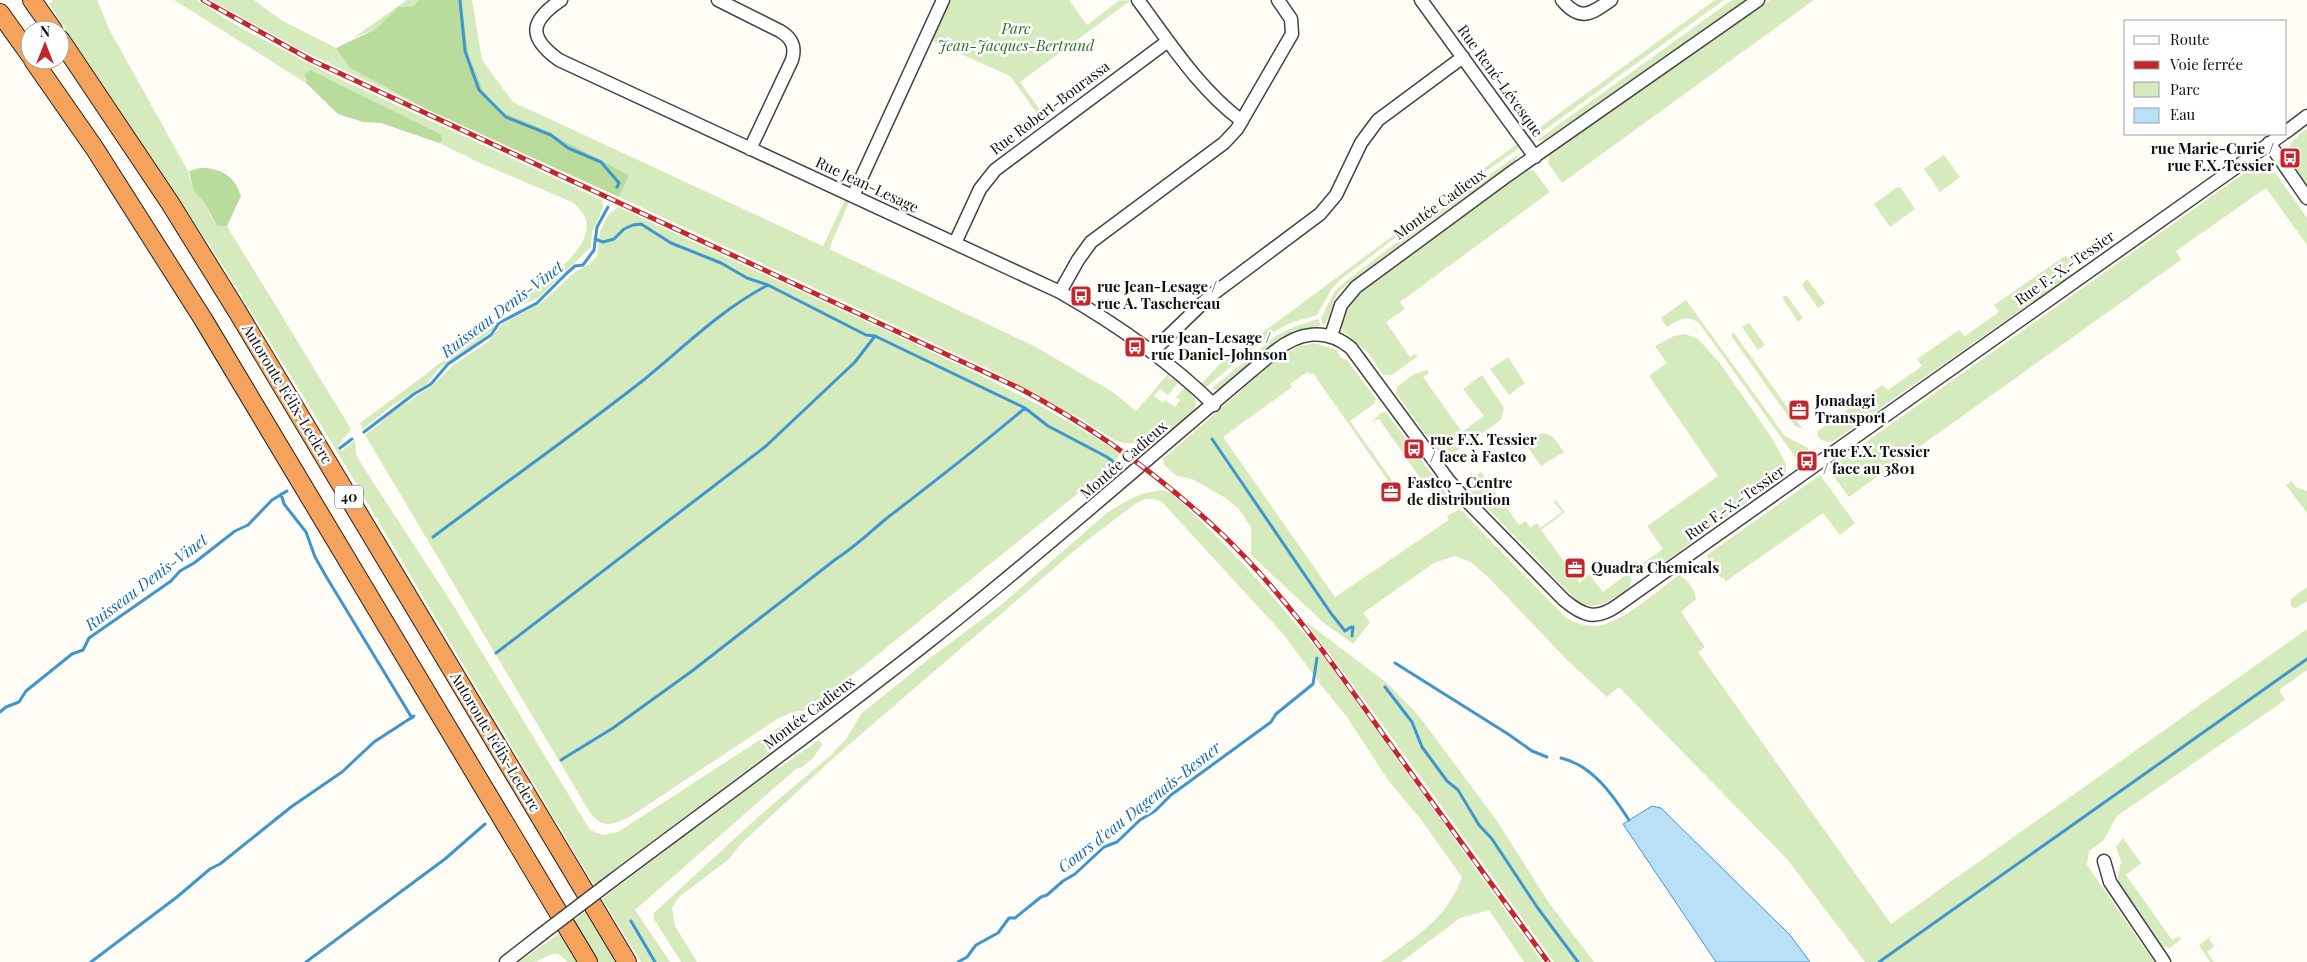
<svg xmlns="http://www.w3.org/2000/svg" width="2307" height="962" viewBox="0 0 2307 962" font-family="'Playfair Display',serif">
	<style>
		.green { fill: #d5ebbd }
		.forest { fill: #b9dc9c }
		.water { fill: #b9e0f7; stroke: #3f96cf }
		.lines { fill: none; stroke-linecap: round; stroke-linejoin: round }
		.stream { stroke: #3f96cf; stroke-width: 3 }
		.minor-casing { stroke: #444; stroke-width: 15 }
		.highway-casing { stroke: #222; stroke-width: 20 }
		.minor { stroke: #fff; stroke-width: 12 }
		.highway { stroke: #f5a25d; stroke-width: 18 }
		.rail-casing { stroke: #c4262e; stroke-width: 5 }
		.rail { stroke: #fff; stroke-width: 3; stroke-dasharray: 9; stroke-linecap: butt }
		.minor-bridge-casing { stroke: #444; stroke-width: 15; stroke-linecap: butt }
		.minor-bridge { stroke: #fff; stroke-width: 12 }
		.labels { text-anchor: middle; stroke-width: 5; stroke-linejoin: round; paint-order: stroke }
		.shield { fill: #fff; stroke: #585858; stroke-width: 1 }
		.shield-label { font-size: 14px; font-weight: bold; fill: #111 }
		.park-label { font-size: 15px; font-style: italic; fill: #2f6b1f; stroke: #fff }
		.street-label { font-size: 15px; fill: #111; stroke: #fff }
		.poi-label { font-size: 15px; font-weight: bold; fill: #111; stroke: #fff; text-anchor: start }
		.water-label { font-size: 16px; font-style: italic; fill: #1768a6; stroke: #fff }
	</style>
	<rect width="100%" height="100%" fill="#fffdf5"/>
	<path class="green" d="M53,0H97L109,29L188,171C192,188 199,191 205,204C209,212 212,219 217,226H227L351,429L338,446L342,451L355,440L356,454L360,462L455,608L590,830L603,835L618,832L786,723L799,721L803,724L800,729L595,887L332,443L216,255L49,4Z
		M174,0H196L241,28L329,74L602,200L603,208L592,232L591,247L538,298L517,307L500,319L492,331L480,341L438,369L427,384L393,405L363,429L360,423L421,378L567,262C586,241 598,223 572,202L480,163L439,143L442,140L304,78L306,83Z
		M211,0H254L281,20L336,48L350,68L426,109L303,51Z
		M407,0H419L413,6L398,7L376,29L353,38Z
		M461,0H472L482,60L513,102L823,246L845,200L849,202L829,249L1034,346L1113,392L1136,411L1169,373L1168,376L1172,380L1174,378L1179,382L1168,395L1160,389L1154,396L1163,403L1165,400L1175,407L1180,400L1176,397L1185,387L1196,400L1195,410L1157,443L1149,433L1141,443H1124L1114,440L1085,421L995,372L619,197L629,175L534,125L499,111L483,90L469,55Z
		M951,0H1069L1087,25L1120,0L1130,1L1020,82L1048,121L1044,123L1010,76L932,41Z
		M1715,0H1724L1532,139L1528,136Z
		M1732,0H1746L1545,140L1536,141Z
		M1770,0H1814L1562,183L1548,163L1550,154Z
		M2307,129V185C2289,160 2276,150 2307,129Z
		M1517,144L1519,148L1441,203L1340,280L1331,290L1317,315L1290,323L1274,332L1206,387L1202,383L1220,364Z
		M1520,153L1514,162L1431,221L1343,288C1331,298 1333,316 1323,326L1321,318L1335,291L1345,282L1418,226Z
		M1944,155L1960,177L1940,192L1924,169Z
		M2261,164L2271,167L2274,171L2307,218V245L2266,188L2176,251L2181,260L1849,497L1828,469L2250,169Z
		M1533,170L1550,192L1400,302L1405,309L1386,322L1410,357L1415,354L1418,356L1392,375H1383L1368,353L1342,330C1338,313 1351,301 1362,290L1525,171Z
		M1897,187L1901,188L1915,209L1890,227L1874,204Z
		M618,207C710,250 803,292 895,335C973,371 1047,406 1119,453L1115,468L1106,472L1082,490L809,710L792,712L777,719L631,816C612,825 603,830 589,811L365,435L379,425L389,414L432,386L452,366L489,341L501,325L542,302L576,271L590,264L597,256L600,231L609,214Z
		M2065,256C2075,259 2075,268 2069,276L1832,442C1824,442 1818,440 1817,432L1819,430L1882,385L1888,390L1922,366L1917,359L1959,330L1965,336L1999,312L1994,305Z
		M1806,280H1808L1825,303L1818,308L1802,285Z
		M1784,296H1787L1803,318L1798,322L1783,299Z
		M1686,300L1785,436L1808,448L1810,457L1804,462L1796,458L1699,323C1687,314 1678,320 1667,327L1661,318Z
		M1318,319L1321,326L1301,329L1283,336L1222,387L1217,390L1211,389L1274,337L1291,328Z
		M1749,323L1765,345L1758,350L1742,327Z
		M1732,333H1734L1803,429L1795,426L1732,337Z
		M1685,334L1698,339L1719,362L1772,438L1786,464V474L1651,572L1643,573L1634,560L1640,565L1663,549L1647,526L1718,476L1649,376L1667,363L1655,346L1674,336Z
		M1314,343L1337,350L1340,357L1347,360L1376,399L1374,404L1350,421L1394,483L1391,485L1313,373L1310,374L1307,372L1290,384L1292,387L1223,437L1335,597L1449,520L1447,516L1460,509L1565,617C1575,623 1584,626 1595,626C1620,625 1658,590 1679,575C1687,578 1695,590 1696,599L1681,612L1705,647L1698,652L1891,924L2307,629V670L2279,690L2285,700L2117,816L2103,841L2089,851L2087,865L2154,962H1865L1787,859L1619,687L1607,697L1566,659L1489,578L1471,562L1455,556L1434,563L1363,613L1370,622L1353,644L1324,623L1251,555V527L1239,509L1224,497L1192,479L1177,476L1164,465L1163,459L1284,353L1286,354L1299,346Z
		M1508,357L1525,383L1509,395L1490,369Z
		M1428,370L1429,373L1423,377L1462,432L1484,416L1463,389L1482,375L1504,408L1501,420L1448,457L1441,456L1396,393L1397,387L1414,374Z
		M1386,412L1448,496L1434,509L1432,506L1437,502L1379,419L1371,422L1381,413Z
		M1544,433L1553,437L1564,452L1541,466L1527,446L1522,449L1519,447L1533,437Z
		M1481,472L1519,525L1526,521L1530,528L1537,523L1540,528L1562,512L1554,502L1556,500L1565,512L1541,530L1580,583L1589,574L1603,592L1626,575L1623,568L1632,579L1629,588C1613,599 1601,610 1580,604L1468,488L1469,479Z
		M1820,475L1855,523L1840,535L1823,513L1725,582V579C1715,576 1708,565 1707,555Z
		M2292,481L2296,487L2307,491V513L2286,485Z
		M1162,490L1171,493C1229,545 1280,603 1329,664L1542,962H1524L1489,910L1460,918L1401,962H1381C1415,937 1447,919 1462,877L1422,821L1388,780L1347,717L1324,689L1284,635L1162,502C1151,497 1145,498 1135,504L1081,545L830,761L740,845L729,859L679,897L672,908L675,926L697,962H681L654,919V913L758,817L830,756L846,739L861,714L930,658L1000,606L1107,513C1125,501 1141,492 1162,490Z
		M2307,587V601L2296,608L2291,607V599Z
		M1305,621L1387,683L1419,716L1497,821L1549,903L1594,962H1554L1380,721Z
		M819,740L822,745L813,758L801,768H797L635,910L670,962H641L602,899L775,766L779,768Z
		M2123,838L2141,863L2126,875L2172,940L2178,937L2181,939L2170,948L2163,946L2119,883L2118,877L2121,861L2116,847Z
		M588,910L619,962H598L574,921Z
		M560,933L577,962H567C554,946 549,957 535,962C531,962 524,962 519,962Z
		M2214,934L2209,939L2214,947L2207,952L2214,962H2210L2199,945Z"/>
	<path class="forest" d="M419,0H461L469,55L483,90L499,111L534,125L629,175L619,197L426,109L350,68L336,48L376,29L398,7L413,6Z
		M310,70L440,134L442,140L439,143L381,123L363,122L338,114L306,83L305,74Z
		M200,168C221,168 234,175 241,196L227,226H217L205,204L194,190L189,171Z"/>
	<path class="water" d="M1652,806L1661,808L1790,935L1810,962H1716L1623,824Z"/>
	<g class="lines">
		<path class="stream" d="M460,0L465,51L479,90L506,117L551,135L568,148L601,162L619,183L617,187
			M595,239L603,242L614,239L624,229L633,225L641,224L671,243L721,263L747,278L768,285L866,335L875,336
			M1025,408L1048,426L1107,457L1128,473
			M364,432L414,394L431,384L448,364L491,335L499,323L537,303L567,273L575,266L583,265L594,250L597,227L608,207
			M1212,439L1330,612L1345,631L1351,627H1353L1352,636
			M340,448L352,439
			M281,494L284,504L306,532L315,557L327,578L412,718
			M433,537C502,485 573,435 641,382C682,349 720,310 768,285
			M496,653L766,446L855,362L875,336L1025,408C980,446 934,482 887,518C870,532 855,547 836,559L692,671L613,728L561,760
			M1395,663L1508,734L1532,751L1547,757
			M1385,687L1412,722L1422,747L1447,781L1458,790L1479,825L1492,839L1537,907L1578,962
			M0,712L6,707L19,702L26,691L72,654L83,650L89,638L171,581L180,571L194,563L235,531L248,525L272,500L287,491
			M1561,758C1592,765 1613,795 1629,820
			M631,921L655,962
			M91,962L177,897L210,869L220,864L291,807L342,772L374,742L414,716
			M306,962L445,859L485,824
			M958,962L967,957L976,945L998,933L1009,918H1015L1041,897L1047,895L1063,881L1075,874L1104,847L1117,842L1140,820L1155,811L1171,795L1271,722L1276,714L1313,684L1317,658
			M1879,962L2307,659"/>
		<g class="minor-casing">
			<path id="minor" d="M561,0C530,21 527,37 559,60L1060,292C1116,324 1167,359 1214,405
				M718,0L780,31C792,38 796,47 792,60L750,149
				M1138,0C1170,43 1199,89 1242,121
				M1421,0L1535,157
				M1562,0C1580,22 1591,14 1611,0
				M2286,132L2307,116
				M2269,143L2307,198
				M853,196L943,0
				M955,243L980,189L995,170L1168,41
				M1060,292L1078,260L1091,242L1224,143L1237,129L1292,34L1291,19L1278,0
				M1331,336L1341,305L1356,287L1508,175L1758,0
				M1153,351L1209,297L1320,214L1336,195L1361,143L1378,120L1463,57
				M2104,861L2110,882L2164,962
				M613,880C720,800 827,722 932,639C1049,547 1160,447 1274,352C1298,332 1326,327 1351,348L1449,481L1463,497L1564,600C1583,616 1596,621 1618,605L2283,134
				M506,962L542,934"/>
		</g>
		<g class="highway-casing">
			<path id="highway" d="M32,0L53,30
				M0,13L30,55
				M60,39L170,203L237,311L627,962
				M33,60L95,149L203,319L588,962"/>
		</g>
		<use href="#minor" class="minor"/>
		<use href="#highway" class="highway"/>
		<g class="rail-casing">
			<path id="rail" d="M203,0L311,60L1019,388C1095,428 1162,477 1224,536C1286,596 1335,667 1385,737C1439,812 1493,887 1548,962"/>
		</g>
		<use href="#rail" class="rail"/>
		<g class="minor-bridge-casing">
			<path id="minor-bridge" d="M542,934L613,880"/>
		</g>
		<use href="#minor-bridge" class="minor-bridge"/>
	</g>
	<defs>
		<g id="bus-square" transform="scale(1.125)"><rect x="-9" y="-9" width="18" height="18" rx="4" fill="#c4262e" stroke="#fff"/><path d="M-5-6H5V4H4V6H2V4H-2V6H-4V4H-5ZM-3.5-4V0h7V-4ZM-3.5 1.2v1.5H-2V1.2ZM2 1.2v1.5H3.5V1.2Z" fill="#fff"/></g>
		<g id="office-square" transform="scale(1.125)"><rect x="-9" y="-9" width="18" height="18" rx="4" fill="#c4262e" stroke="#fff"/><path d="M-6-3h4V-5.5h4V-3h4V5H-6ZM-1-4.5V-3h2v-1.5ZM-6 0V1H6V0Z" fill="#fff"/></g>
	</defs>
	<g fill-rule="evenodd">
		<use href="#bus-square" x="2290" y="158"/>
		<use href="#bus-square" x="1081" y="296"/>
		<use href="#bus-square" x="1135" y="347"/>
		<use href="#office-square" x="1799" y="410"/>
		<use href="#bus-square" x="1414" y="449"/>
		<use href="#bus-square" x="1807" y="461"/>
		<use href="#office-square" x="1391" y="492"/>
		<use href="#office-square" x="1575" y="568"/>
	</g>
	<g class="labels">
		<rect class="shield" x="335" y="485.5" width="28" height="23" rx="4"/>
		<g class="shield-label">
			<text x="349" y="502">40</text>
		</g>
		<g class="park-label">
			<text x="1016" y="34">Parc<tspan x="1016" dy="17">Jean-Jacques-Bertrand</tspan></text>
		</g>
		<g class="street-label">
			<text transform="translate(1500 81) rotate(54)" y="5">Rue René-Lévesque</text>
			<text transform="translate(1050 108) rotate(-37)" y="5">Rue Robert-Bourassa</text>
			<text transform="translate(867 185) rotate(25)" y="5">Rue Jean-Lesage</text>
			<text transform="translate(1440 204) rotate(-36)" y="5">Montée Cadieux</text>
			<text transform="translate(2065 268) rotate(-35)" y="5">Rue F.-X.-Tessier</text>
			<text transform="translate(287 394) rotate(59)" y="5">Autoroute Félix-Leclerc</text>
			<text transform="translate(1124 460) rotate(-41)" y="5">Montée Cadieux</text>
			<text transform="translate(1735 503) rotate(-35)" y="5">Rue F.-X.-Tessier</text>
			<text transform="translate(809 713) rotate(-37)" y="5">Montée Cadieux</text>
			<text transform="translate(495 742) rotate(59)" y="5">Autoroute Félix-Leclerc</text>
		</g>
		<g class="poi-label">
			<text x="2274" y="154" text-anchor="end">rue Marie-Curie /<tspan x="2274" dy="17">rue F.X. Tessier</tspan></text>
			<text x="1097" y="292">rue Jean-Lesage /<tspan x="1097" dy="17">rue A. Taschereau</tspan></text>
			<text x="1151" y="343">rue Jean-Lesage /<tspan x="1151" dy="17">rue Daniel-Johnson</tspan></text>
			<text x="1815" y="406">Jonadagi<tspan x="1815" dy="17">Transport</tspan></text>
			<text x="1430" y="445">rue F.X. Tessier<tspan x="1430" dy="17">/ face à Fastco</tspan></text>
			<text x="1823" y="457">rue F.X. Tessier<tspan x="1823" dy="17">/ face au 3801</tspan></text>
			<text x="1407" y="488">Fastco - Centre<tspan x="1407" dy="17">de distribution</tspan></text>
			<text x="1591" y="573">Quadra Chemicals</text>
		</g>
		<g class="water-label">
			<text transform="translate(502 309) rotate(-37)" y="6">Ruisseau Denis-Vinet</text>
			<text transform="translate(146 582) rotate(-37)" y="6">Ruisseau Denis-Vinet</text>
			<text transform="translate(1139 807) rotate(-38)" y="6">Cours d'eau Dagenais-Besner</text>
		</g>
	</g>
	<rect x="2124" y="20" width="162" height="115" fill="#ffffff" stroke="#a0a0a0"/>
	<rect x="2134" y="36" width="25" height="8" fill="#ffffff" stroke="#a0a0a0"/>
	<text x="2170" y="45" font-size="15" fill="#111111">Route</text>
	<rect x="2134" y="61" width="25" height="8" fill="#c4262e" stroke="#a0a0a0"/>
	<text x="2170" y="70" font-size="15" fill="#111111">Voie ferrée</text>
	<rect x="2134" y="82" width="25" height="15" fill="#d5ebbd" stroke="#a0a0a0"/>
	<text x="2170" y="95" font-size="15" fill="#111111">Parc</text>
	<rect x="2134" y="108" width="25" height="15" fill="#b9e0f7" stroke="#a0a0a0"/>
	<text x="2170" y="120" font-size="15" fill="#111111">Eau</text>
	<g transform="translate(45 45)"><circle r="24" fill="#ffffff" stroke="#a0a0a0"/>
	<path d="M0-4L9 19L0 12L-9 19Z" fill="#c4262e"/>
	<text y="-8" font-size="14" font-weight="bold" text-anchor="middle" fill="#111111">N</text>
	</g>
</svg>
